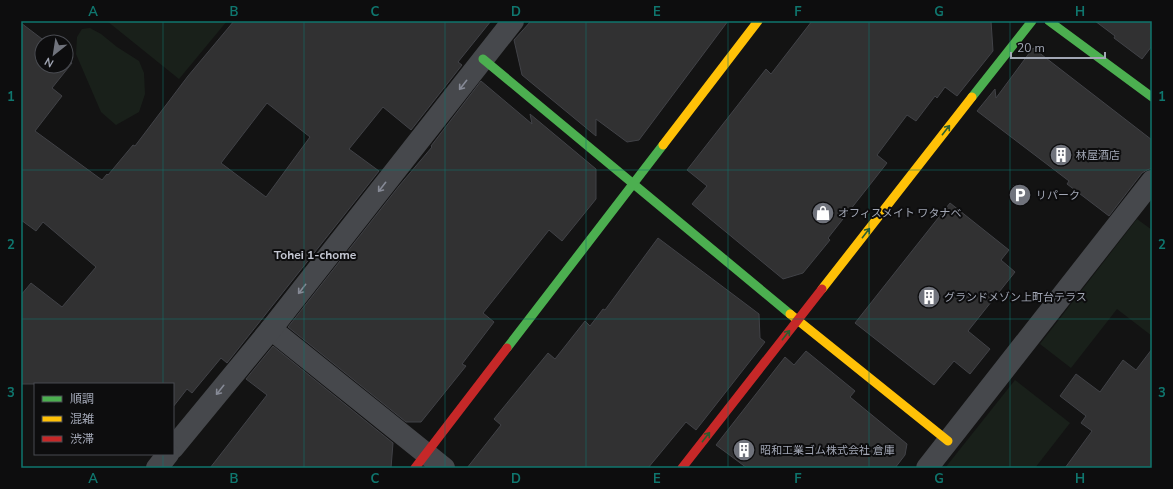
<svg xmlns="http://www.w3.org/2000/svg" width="1173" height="489" font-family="'Nunito Sans','Noto Sans JP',sans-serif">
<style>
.green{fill:#19201a}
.building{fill:#313132;stroke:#414247;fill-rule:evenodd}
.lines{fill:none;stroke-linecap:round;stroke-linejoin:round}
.street{stroke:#46484c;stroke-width:22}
.fast{stroke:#4caf50;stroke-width:9}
.slow{stroke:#ffc107;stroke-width:9}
.jam{stroke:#c62828;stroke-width:9}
.oneway{stroke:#868a96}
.oneway2{stroke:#2c5e2f}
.grid{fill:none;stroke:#0f766e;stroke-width:1;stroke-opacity:0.55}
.labels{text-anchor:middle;stroke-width:4;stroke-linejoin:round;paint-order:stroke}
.poi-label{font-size:11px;fill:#a2a7b5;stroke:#0d0d0e;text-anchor:start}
.neighbourhood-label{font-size:12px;font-weight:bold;fill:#c3c6d1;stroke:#0d0d0e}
.neatline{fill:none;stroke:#0f766e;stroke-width:1.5}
.grid-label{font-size:13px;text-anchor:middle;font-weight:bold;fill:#0f766e}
</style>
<rect width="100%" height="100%" fill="#131313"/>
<g class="green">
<path d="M107,21h120l-48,58z"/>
<path d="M90,28l11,6 16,13 22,14 5,12 1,21 -6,18 -23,13 -15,-13 -25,-58 1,-17 5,-8z"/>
<path d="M1137,219l15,11v106l-35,-27 -46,59 -31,-24z"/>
<path d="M1015,380l55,43 -35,45h-90z"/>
</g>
<g class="building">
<path d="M234,21h257l-33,41 4,3 -51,65 -28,-23 -34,42 30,22 -152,192 -6,-5 -29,35 -5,-4 -14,18v-23h-152v-89l10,-12 31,24 34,-40 -53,-45 -7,9 -15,-11v-197l25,19h-4v24h24v-8l6,5 -20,25 10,8 -27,35 67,49 5,-6 1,1 25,-30 2,1 53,-70zM267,103l43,34 -44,60 -45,-34z"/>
<path d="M531,21h197l-89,119 -12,2 -31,-23v17l-74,-61 -8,-35z"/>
<path d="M812,21h179l2,30 -36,45 -12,-9 -8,11 -2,-2 -19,25 -9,-6 -30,40 10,8 -59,75 2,2 -27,33 -20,6 -91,-75 15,-18 -20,-16 79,-101 5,5z"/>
<path d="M1095,21h57v25l-10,13 -28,-21 1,-2z"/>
<path d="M1033,48l119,92v28l-5,2 -5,3 -33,43 -42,-32 2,-3 -92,-70 18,-22 1,9z"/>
<path d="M481,81l51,43 -2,-10 66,55v30l-34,42 -13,-11 -66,83 11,9 -32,42 4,2 -45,56h-15l-118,-95 111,-141 33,-39 -1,-1z"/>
<path d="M950,203l59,47 -8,10 14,12 -47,59 22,18 -20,25 -16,-13 -20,24 -79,-62z"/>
<path d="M658,238l101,76 1,24 5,4 -69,88 -10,-8 -38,46h-181l34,-43 -7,-6 54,-66 7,6 30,-38 5,5 13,-17 2,1z"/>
<path d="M273,346l120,97 -2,25h-181l57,-73 -21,-16z"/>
<path d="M1152,349v119h-87l27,-37 -11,-8 5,-7 -26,-20 16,-22 24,18 23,-32 13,10z"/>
<path d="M806,351l49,40 -5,6 57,47 -2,11 -10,13h-148l-31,-23 69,-88 9,8z"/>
</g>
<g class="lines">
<g class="street">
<path d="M271,329l173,139"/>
<path d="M173,448l98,-119 242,-308"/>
<path d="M157,468l11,-14"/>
<path d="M927,468l225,-287"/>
</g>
<g class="fast">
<path d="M1049,21l103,76"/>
<path d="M483,59l307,255"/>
<path d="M972,97l60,-76"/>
<path d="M507,348l156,-203"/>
</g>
<g class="slow">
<path d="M663,145l95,-124"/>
<path d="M822,289l150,-192"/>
<path d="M790,314l158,127"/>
</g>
<g class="jam">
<path d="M415,468l92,-120"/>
<path d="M682,468l140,-179"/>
</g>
</g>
<defs><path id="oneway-shaft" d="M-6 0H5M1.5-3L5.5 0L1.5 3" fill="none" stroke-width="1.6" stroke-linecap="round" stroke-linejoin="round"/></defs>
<g class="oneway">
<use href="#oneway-shaft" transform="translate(463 85) rotate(128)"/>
<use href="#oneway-shaft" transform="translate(382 187) rotate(128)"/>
<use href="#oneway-shaft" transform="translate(302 289) rotate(128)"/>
<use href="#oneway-shaft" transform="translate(220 390) rotate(129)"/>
</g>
<g class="oneway2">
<use href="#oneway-shaft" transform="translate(946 130) rotate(-52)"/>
<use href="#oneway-shaft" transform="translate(866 233) rotate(-52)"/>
<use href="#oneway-shaft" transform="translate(786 335) rotate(-52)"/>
<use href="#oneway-shaft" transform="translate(706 437) rotate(-52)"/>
</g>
<path class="grid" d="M163,21v363M304,21v447M445,21v447M586,21v447M728,21v447M869,21v447M1010,21v447M21,170h1131M21,319h1131M163,454v14"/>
<defs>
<g id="building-disc" transform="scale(1.15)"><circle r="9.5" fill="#70737c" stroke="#0d0d0e"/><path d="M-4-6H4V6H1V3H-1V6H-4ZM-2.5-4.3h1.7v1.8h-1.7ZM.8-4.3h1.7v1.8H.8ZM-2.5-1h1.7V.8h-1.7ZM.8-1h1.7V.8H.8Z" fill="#fff"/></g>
<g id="parking-disc" transform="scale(1.15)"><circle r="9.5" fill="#70737c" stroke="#0d0d0e"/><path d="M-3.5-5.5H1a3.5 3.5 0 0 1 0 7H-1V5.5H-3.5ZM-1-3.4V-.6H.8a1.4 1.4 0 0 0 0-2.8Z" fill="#fff"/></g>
<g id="shop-disc" transform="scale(1.15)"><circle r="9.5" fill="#70737c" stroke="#0d0d0e"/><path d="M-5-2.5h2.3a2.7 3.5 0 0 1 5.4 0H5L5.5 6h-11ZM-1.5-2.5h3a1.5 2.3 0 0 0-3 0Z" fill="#fff"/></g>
</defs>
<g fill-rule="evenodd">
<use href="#building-disc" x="1061" y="155"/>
<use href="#parking-disc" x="1020" y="195"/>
<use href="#shop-disc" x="823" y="213"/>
<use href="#building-disc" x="929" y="297"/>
<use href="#building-disc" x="744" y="450"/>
</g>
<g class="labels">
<g class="poi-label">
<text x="1076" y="159">林屋酒店</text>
<text x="1036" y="199">リパーク</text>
<text x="838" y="217">オフィスメイト ワタナベ</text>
<text x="944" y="301">グランドメゾン上町台テラス</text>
<text x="760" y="454">昭和工業ゴム株式会社 倉庫</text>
</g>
<g class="neighbourhood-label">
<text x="315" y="259">Tohei 1-chome</text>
</g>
</g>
<rect width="1173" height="489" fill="none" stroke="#0d0d0e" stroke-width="44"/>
<rect x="34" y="383" width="140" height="72" fill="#0d0d0e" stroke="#494b51"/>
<rect x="42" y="396" width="20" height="6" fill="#4caf50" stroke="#494b51"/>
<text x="70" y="403" font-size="12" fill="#a2a7b5">順調</text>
<rect x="42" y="416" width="20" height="6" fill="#ffc107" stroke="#494b51"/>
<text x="70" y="423" font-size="12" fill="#a2a7b5">混雑</text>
<rect x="42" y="436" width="20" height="6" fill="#c62828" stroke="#494b51"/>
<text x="70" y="443" font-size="12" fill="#a2a7b5">渋滞</text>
<g transform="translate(54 54) rotate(210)"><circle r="19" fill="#0d0d0e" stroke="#494b51"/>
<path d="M0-3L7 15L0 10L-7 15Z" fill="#70737c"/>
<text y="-6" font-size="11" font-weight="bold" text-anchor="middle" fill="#a2a7b5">N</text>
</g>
<path d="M1011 52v6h94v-6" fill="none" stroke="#a2a7b5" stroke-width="2"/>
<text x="1017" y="52" font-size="12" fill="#a2a7b5" stroke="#0d0d0e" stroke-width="3" paint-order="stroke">20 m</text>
<rect x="22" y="22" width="1129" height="445" class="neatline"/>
<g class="grid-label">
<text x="93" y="16">A</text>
<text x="234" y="16">B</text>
<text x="375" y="16">C</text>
<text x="516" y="16">D</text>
<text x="657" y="16">E</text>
<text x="798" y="16">F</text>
<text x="939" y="16">G</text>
<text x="1080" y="16">H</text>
<text x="11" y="101">1</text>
<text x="1162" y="101">1</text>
<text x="11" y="249">2</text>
<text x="1162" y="249">2</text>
<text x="11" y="397">3</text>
<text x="1162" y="397">3</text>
<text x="93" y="483">A</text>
<text x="234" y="483">B</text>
<text x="375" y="483">C</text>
<text x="516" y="483">D</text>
<text x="657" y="483">E</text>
<text x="798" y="483">F</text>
<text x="939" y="483">G</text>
<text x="1080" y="483">H</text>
</g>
</svg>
